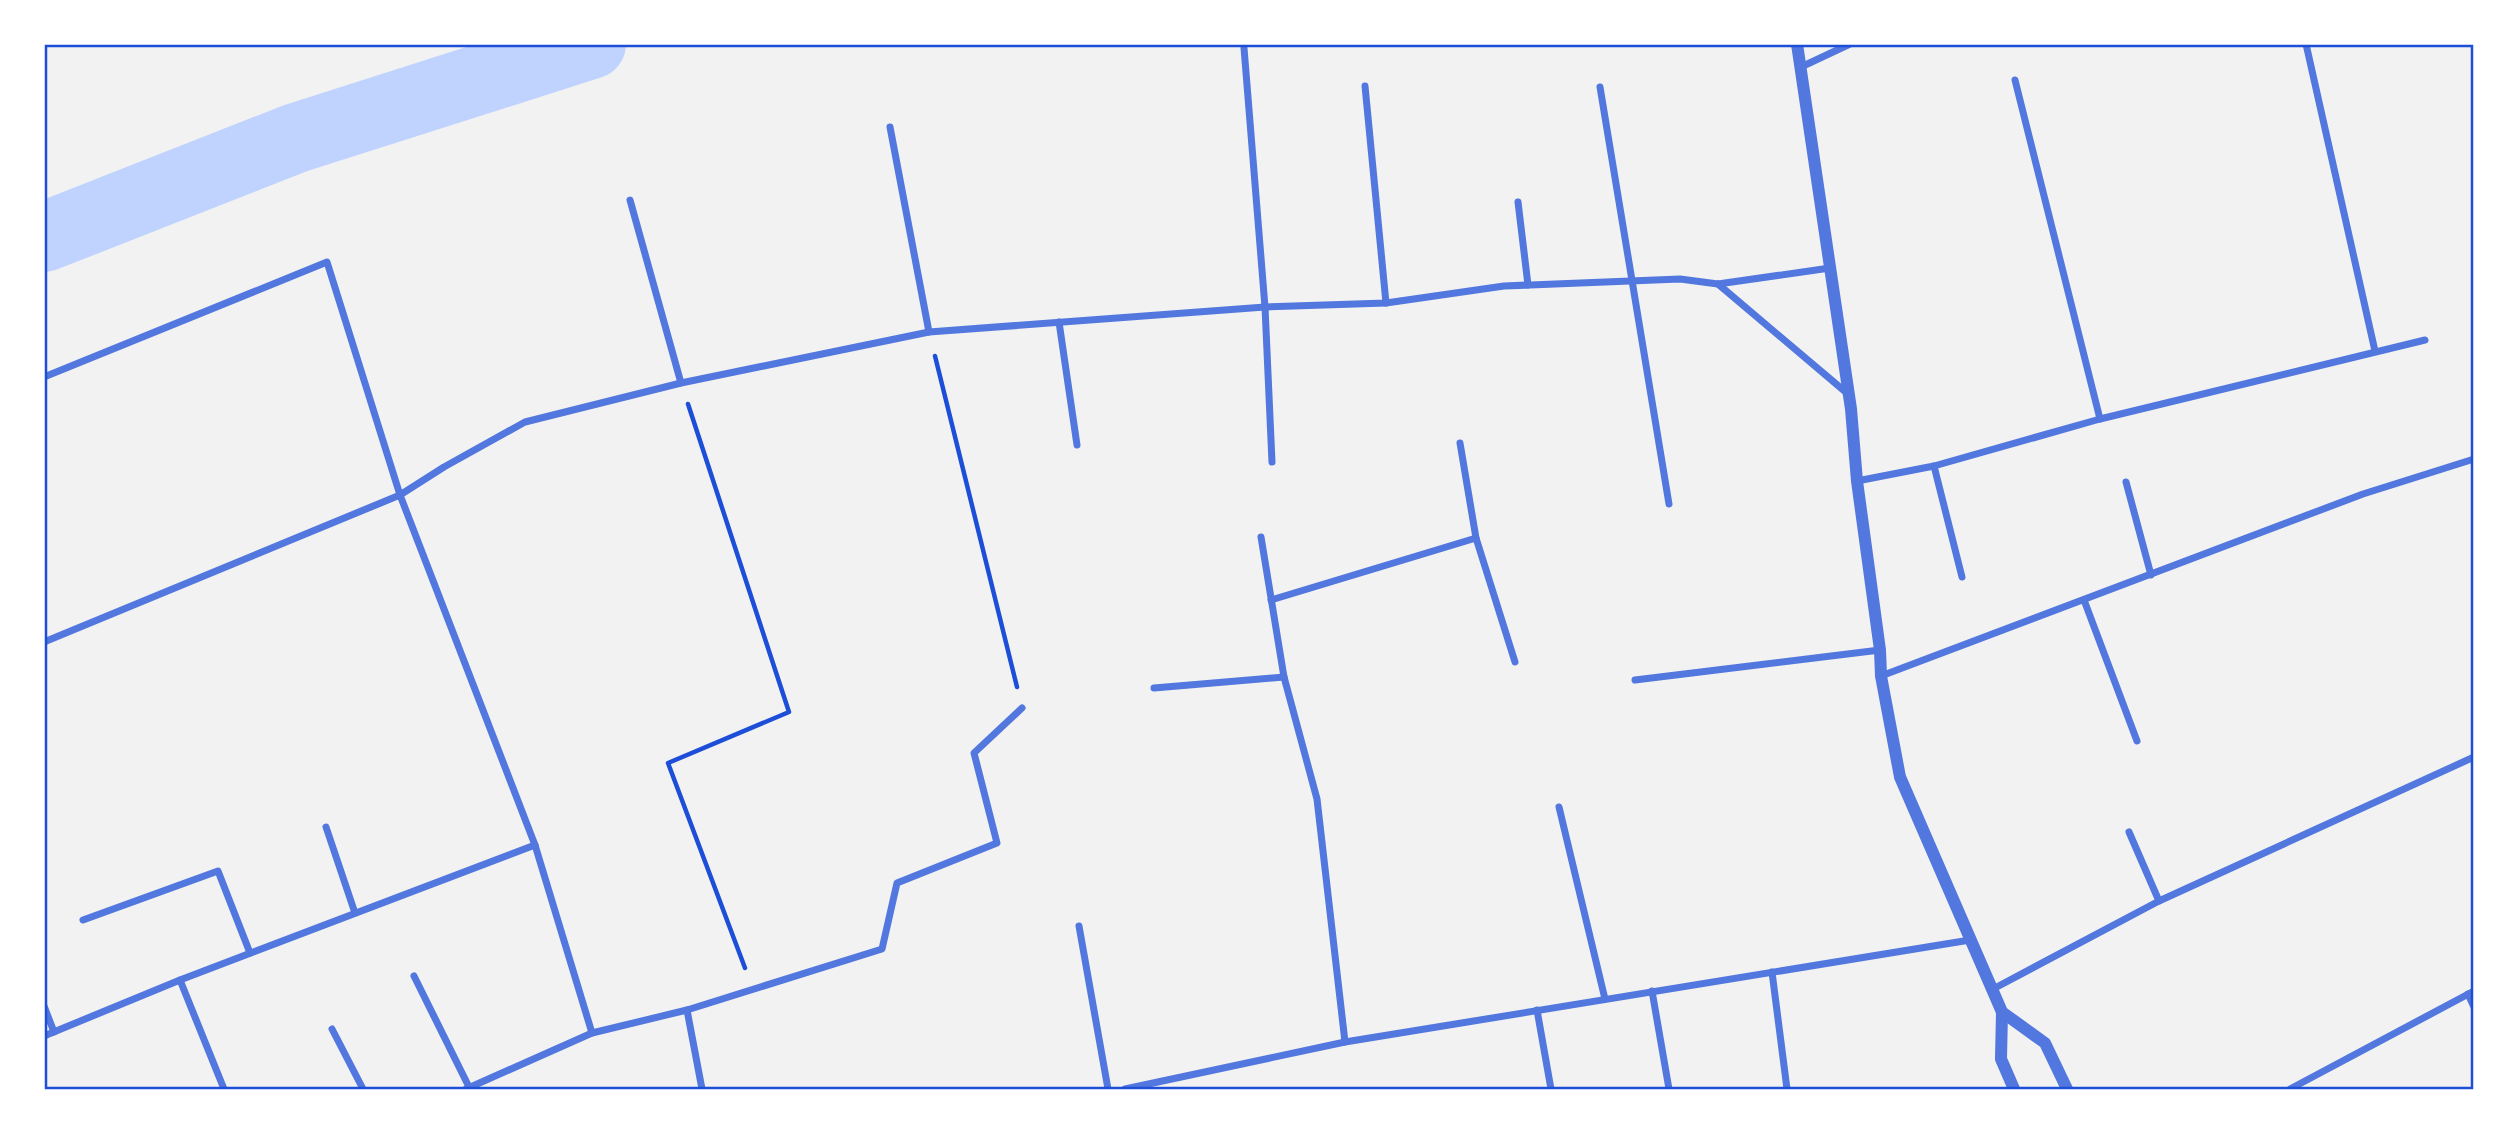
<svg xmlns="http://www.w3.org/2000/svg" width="2518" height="1133" font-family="'Titillium Web',sans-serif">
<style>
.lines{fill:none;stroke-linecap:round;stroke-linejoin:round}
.river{stroke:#bfd3fe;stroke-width:70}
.path{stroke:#1d4ed8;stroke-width:4.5}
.minor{stroke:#5277de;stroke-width:7}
.tertiary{stroke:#5277de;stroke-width:12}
.neatline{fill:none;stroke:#1d4ed8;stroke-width:2.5}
</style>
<rect width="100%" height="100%" fill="#f2f2f2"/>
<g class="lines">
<path class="river" d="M44,237l252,-99 295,-94"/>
<g class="path">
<path d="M935,356l82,331"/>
<path d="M688,404l101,308 -121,51 77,205"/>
</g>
<g class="minor">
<path d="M2306,44l69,307"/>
<path d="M1244,48l21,259 7,155"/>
<path d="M1801,67l49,-23"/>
<path d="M2015,80l85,339"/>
<path d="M1365,86l21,217"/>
<path d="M1600,87l69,417"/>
<path d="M890,127l39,205"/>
<path d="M630,200l51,183"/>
<path d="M1518,202l10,83"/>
<path d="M1718,284l130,110"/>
<path d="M1059,322l18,123"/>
<path d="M44,377l283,-115 73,233 -356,147"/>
<path d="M1460,443l16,95 39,124"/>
<path d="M1934,466l28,111"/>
<path d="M1857,481l77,-15 166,-47 325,-79"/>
<path d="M2126,482l25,93"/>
<path d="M1261,537l23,140 33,122 28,243"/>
<path d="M1271,600l205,-62"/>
<path d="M2084,600l53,141"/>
<path d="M1881,676l482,-182 111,-35"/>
<path d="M1635,680l245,-30"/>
<path d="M1154,688l130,-11"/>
<path d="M1022,708l-48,45 23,90 -100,40 -15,66 -195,61 -95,23 -57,-188 -135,-350 44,-28 81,-45 156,-39 248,-51 336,-25 121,-4 118,-17 176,-7 38,5 112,-16"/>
<path d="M1559,807l46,192"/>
<path d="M326,827l29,86"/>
<path d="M2129,832l30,69"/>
<path d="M83,920l135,-49 32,82"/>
<path d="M1079,926l29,163"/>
<path d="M1772,972l15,117"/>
<path d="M414,976l55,111"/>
<path d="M180,980l44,109"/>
<path d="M1993,989l166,-88 315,-144"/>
<path d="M1652,991l17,98"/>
<path d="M2468,994l6,13"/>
<path d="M44,1006l10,26"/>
<path d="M687,1010l15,79"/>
<path d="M1537,1010l14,79"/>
<path d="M332,1029l31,60"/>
<path d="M44,1036l136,-56 355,-135"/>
<path d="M466,1089l126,-56"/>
<path d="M1125,1089l220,-47 625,-102"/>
<path d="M2290,1089l184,-98"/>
</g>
<g class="tertiary">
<path d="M1797,44l54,365 6,72 23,169 1,26 19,101 102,235 -1,47 13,30"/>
<path d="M2002,1012l43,31 22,46"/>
</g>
</g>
<rect width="2518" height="1133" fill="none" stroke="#ffffff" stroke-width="91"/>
<rect x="46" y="46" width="2426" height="1042" class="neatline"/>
</svg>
